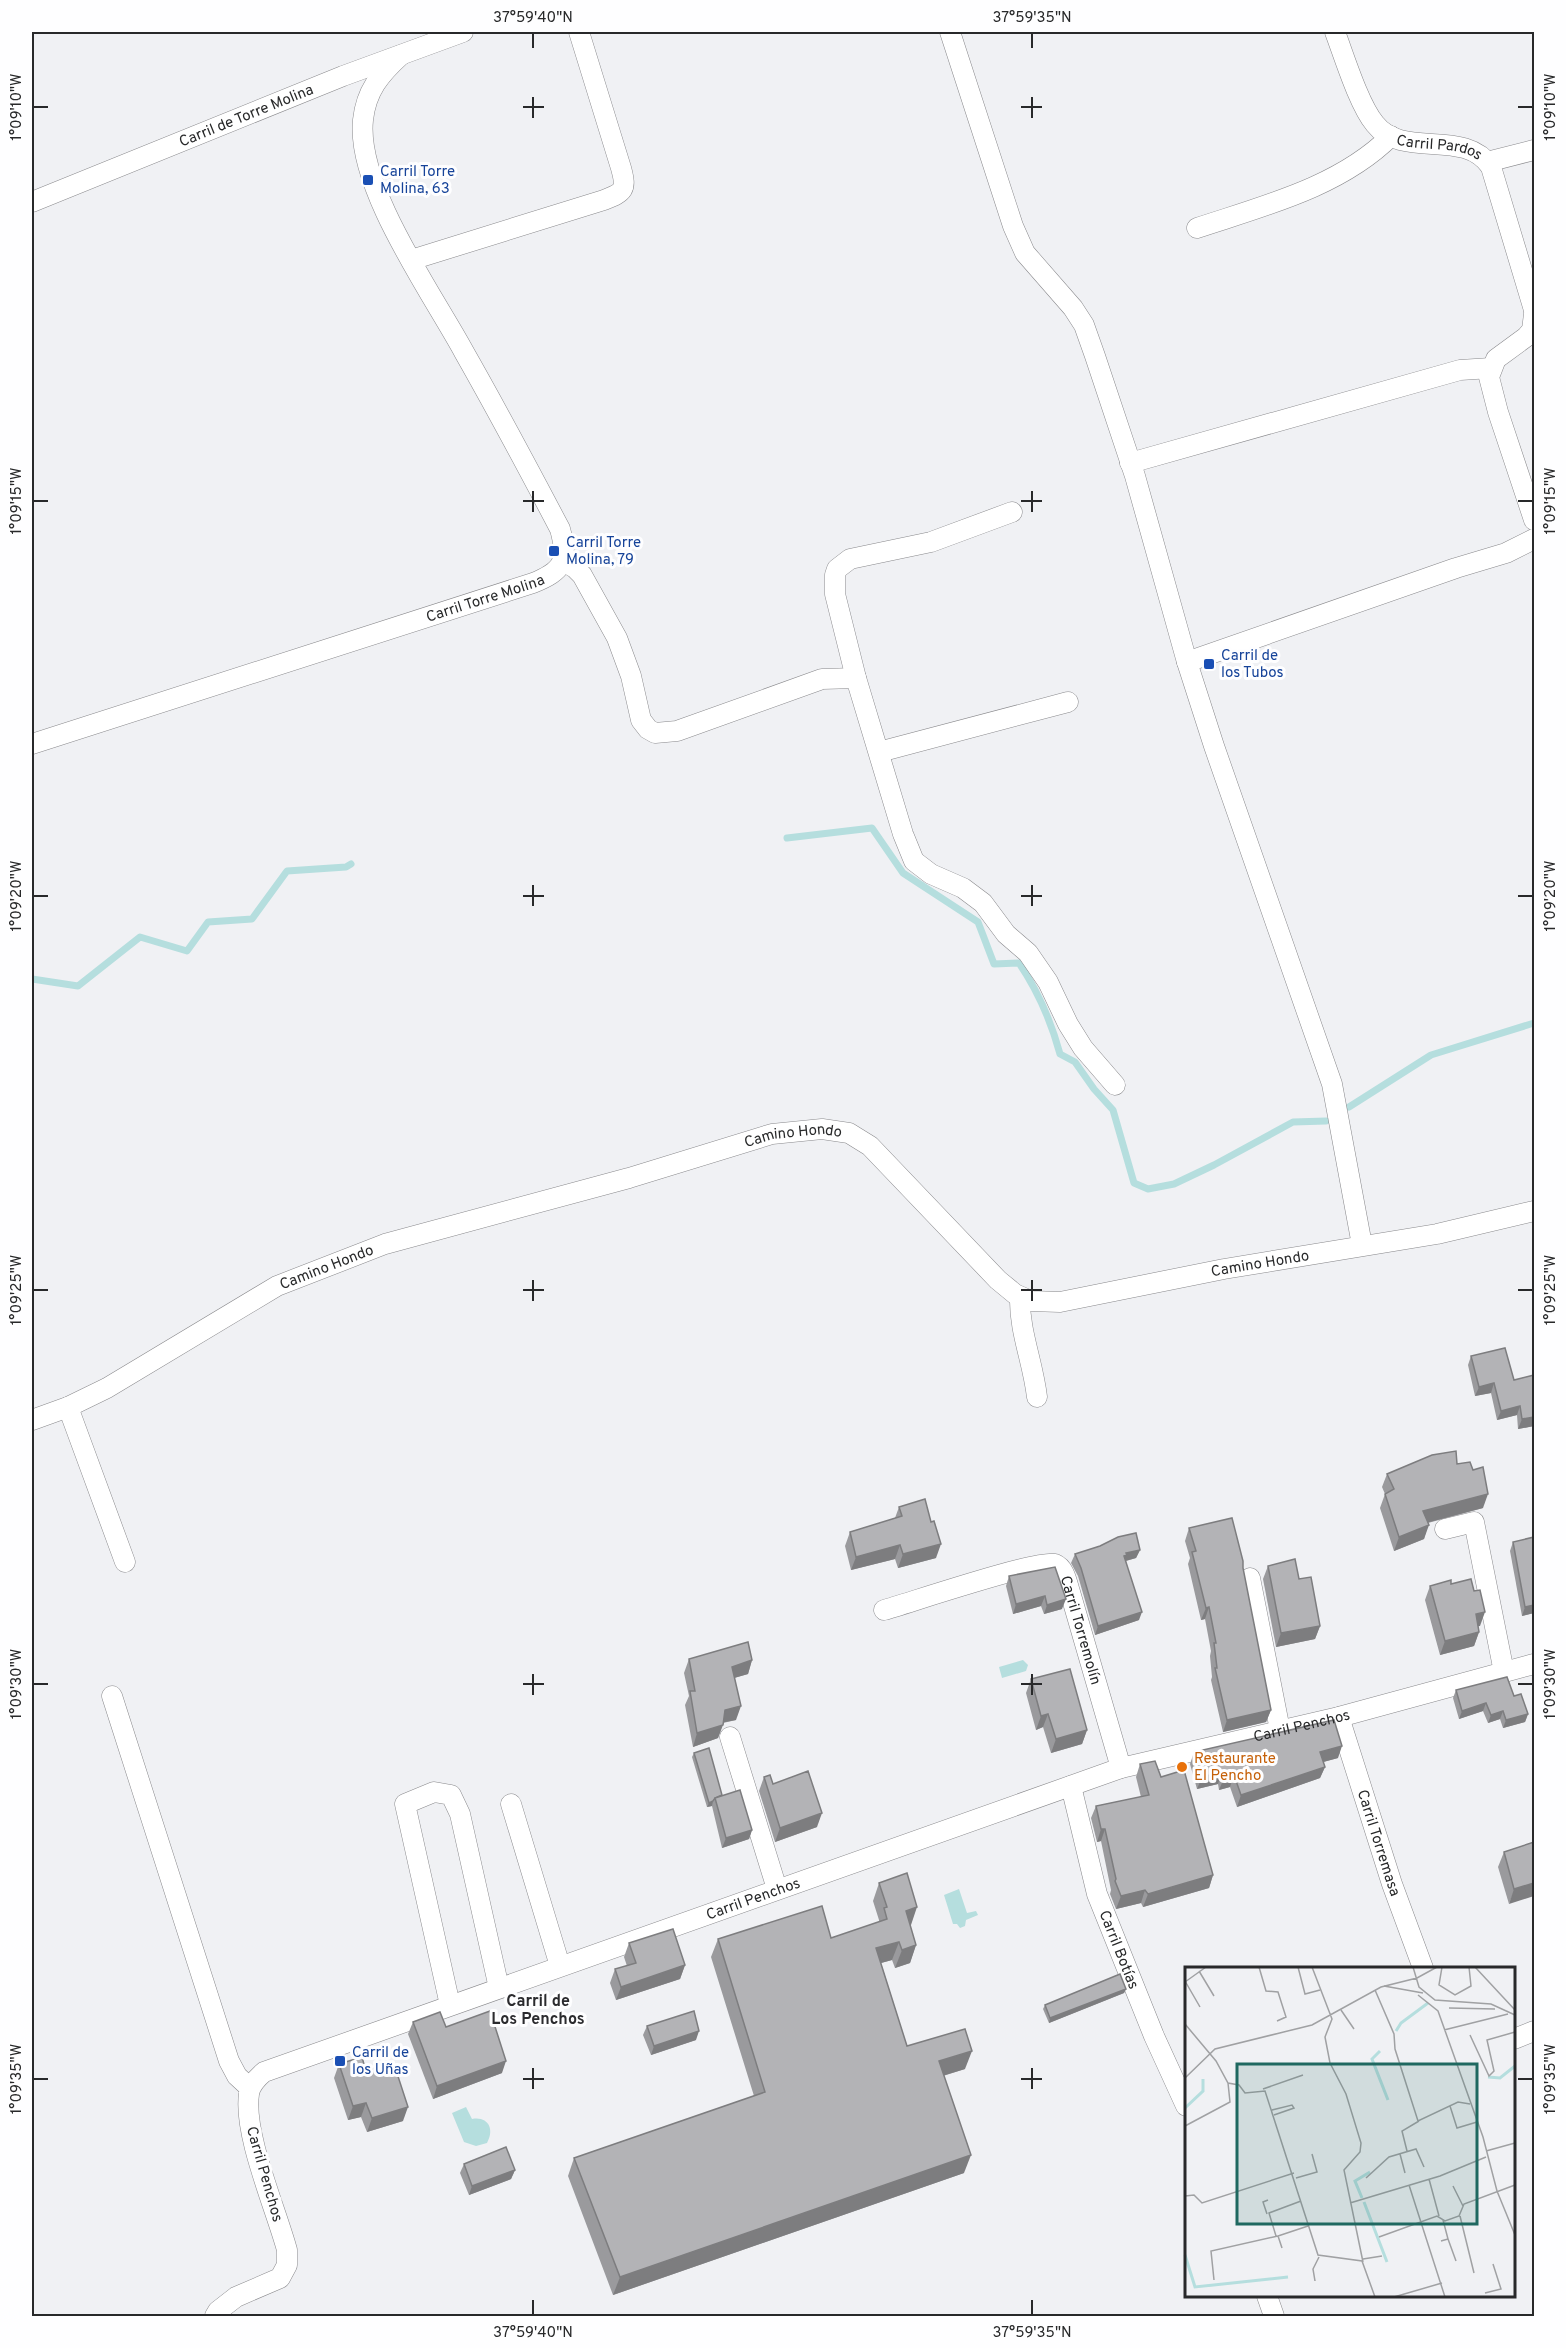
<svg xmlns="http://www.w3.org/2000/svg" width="1566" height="2348" font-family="Overpass,sans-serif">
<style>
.water{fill:#b5dede}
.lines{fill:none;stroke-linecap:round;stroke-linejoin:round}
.stream{stroke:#b5dede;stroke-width:7}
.street-casing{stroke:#89898c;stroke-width:21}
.street{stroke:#fff;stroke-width:20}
.wall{fill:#9a9a9d}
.shaded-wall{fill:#7d7d7f}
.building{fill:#b3b3b6;stroke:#7d7d7f;stroke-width:1.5}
.ticks{fill:none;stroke:#28292a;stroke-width:2}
.transit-dot{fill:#1a4fb4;stroke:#fefeff;stroke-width:2}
.food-dot{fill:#e8710a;stroke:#fefeff;stroke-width:2}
.labels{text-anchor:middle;stroke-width:6;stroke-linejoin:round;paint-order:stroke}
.street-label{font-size:15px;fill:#28292a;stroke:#fefeff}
.transit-label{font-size:15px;fill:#164399;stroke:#fefeff;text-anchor:start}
.food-label{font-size:15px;fill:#c56008;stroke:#fefeff;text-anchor:start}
.neighbourhood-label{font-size:16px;font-weight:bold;fill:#2b2b2e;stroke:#fefeff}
.inset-river{fill:none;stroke:#b5dede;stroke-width:3}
.inset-road{fill:none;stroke:#a0a1a3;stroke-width:1.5}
.view{fill:#1f6860;fill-opacity:0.15;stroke:#1f6860;stroke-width:3}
.inset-edge{fill:none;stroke:#28292a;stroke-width:3}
.neatline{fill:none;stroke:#28292a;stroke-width:2}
.ticks-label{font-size:15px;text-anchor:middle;fill:#28292a}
</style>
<rect width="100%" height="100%" fill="#f0f1f4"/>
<g class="water">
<path d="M1023,1660l5,5 -2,6 -24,7 -3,-11z"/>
<path d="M959,1889l8,24 9,-2 2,4 -12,5 -1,6 -5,2 -3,-4h-4l-9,-29z"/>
<path d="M466,2107l6,12c16,-3 23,10 15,24l-11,3 -12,-4 -12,-29z"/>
</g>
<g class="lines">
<g class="stream">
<path d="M787,838l85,-10 31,45 75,49 16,42 25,-1c19,28 32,58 41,91l15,8 19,27 19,21 21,73 14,6 26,-5 40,-19 79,-43 33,-1"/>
<path d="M32,979l46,7 62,-49 47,14 21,-29 44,-3 35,-48 59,-4 5,-3"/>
<path d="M1349,1107l82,-52 103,-32"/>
</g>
<g class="street-casing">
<g id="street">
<path d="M950,32l63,194 12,27 48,55 11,17 11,31 40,120 52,186 27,84 118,338 30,161"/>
<path id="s1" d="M1335,32c9,24 24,73 40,92 28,36 90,3 116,43l43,143"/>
<path d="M1487,162l47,-12"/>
<path id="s2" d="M32,202l311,-126 120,-44"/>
<path d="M1197,228c66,-22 143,-41 194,-92"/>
<path d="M411,260l193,-60c20,-8 23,-10 17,-32l-42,-136"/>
<path d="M1534,314l-2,16 -6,7 -30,22 -7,18 9,35 36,108"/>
<path d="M1130,463l330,-93 31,-2"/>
<path d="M1012,512l-81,30 -81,17 -13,10 -2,6v19l21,84 47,156 11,27 17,13 32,14 20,15 23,31 22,19 20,29 20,42 15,24 32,37"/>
<path d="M563,561l12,7 7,7 35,63 14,38 10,44 7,9 7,4 22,-2 145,-52 34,-1"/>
<path d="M1187,662l269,-94 50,-15 28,-14"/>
<path id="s3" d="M32,744l501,-161c30,-12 36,-22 27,-54 -31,-59 -63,-119 -96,-177 -32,-59 -108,-165 -101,-232 3,-29 17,-46 38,-65"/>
<path d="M879,752l189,-50"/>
<path d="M1020,1297c-1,34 13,65 17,100"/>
<path d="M68,1407l57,155"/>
<path id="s4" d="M32,1420l36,-13 39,-19 170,-102 108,-42 244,-66 143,-44 50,-5 27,4 21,13 128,134 17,14 16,7 29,1 164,-33 213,-35 97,-23"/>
<path d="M1445,1529l29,-7 30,150"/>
<path d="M1250,1578l30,152"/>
<path id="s5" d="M884,1610c25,-7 155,-51 171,-46 10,4 12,19 15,28l51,176"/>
<path d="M112,1696l117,365 8,15 13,12"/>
<path id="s6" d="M1339,1717l53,167 31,84"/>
<path d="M730,1737l47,152"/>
<path id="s7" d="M1071,1786l26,108 57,142 32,70"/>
<path d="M511,1804l49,162"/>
<path d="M450,2005l-45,-201 29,-12 17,3 9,19 39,174"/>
<path d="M1514,2039l20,-8"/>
<path d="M1267,2296l7,20"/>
<path id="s8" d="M215,2316l3,-5 18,-14 44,-19 7,-13v-15c-11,-41 -44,-116 -38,-156 1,-9 8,-16 15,-22l857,-304 218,-51 195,-53"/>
</g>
</g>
<use href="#street" class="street"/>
</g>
<g class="wall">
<path d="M1471,1356l43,24 20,46 -16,3 -1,-14 -20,5 -6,-27 -16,3 -7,-31z"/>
<path d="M1457,1464l26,44 -55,15 -4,16 -30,12 -14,-43 5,-14 -3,-7 5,-13z"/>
<path d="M899,1507l37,51 -38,10 -3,-9 -44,11 -6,-24 5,-14 45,-14z"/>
<path d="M1189,1528l54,40 28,142 -5,12 -43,10 -12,-52 1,-3 -2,-21 1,-5 -6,-32 -4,1 -13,-56 2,-6 -5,-17z"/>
<path d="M1513,1542l21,71 -12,3 -12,-65z"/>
<path d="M1140,1550l-4,8 -10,3 13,59 -44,15 -17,-59 -7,-13 4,-9z"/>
<path d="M1268,1566l31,13 21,47 -5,13 -39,8 -13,-68z"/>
<path d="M1055,1567l7,42 -18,5 -3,-8 -28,8 -7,-28 3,-10z"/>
<path d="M1451,1584l29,42h-2l1,6 -5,14 -34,9 -15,-55 5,-14z"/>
<path d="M689,1659l63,1 -4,14 -14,4 2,42 -13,3 -5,15 -25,9 -8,-42 4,-9 -5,-23z"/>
<path d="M1031,1679l56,51 -5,14 -31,9 -8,-26 -7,3 -10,-37z"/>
<path d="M1456,1690l58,6 14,18 -3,8 -22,6 -3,-9 -12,4 -5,-12 -24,8 -6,-21z"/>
<path d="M1194,1752l144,6 -15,4 2,5 -5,11 -83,29 -7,-20 -11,3 -1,-6 -21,5 -7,-25z"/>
<path d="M694,1753l28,42 30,35 -3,9 -27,9 -10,-42 -5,1 -15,-50z"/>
<path d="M1140,1764l21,13 52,98 -4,13 -66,19 -2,-4 -25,6 -6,-15 1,-4 -10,-49 -4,1 -6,-24 5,-12 45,-9 -5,-20z"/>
<path d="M764,1777l9,7 44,43 -42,15 -16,-51z"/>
<path d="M1534,1842l-25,62 -11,-37 6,-15z"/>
<path d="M879,1883l32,42h-1l6,20 -6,18 -15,5 -3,-8 -11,3 26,83 58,23 -22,7 21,97 -351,122 -45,-119 6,-18 180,-62 -43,-139 7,-18 113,-1 48,-16v-2l-6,-19z"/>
<path d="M629,1943l56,22 -5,14 -64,21 -6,-17 5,-14 12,-3 -3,-9z"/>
<path d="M1126,1989l-2,4 -75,30 -6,-14 2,-4z"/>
<path d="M413,2022l33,5 56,46 -69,26 -25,-65z"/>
<path d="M647,2026l49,14 -45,15 -8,-20z"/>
<path d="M339,2064l27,8 37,49 -36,11 -6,-15 -13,3 -14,-42z"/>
<path d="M464,2164l51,6 -4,9 -42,16 -9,-22z"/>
</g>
<g class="shaded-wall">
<path d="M1494,1383l-3,10 -16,3 4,-9z"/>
<path d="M1520,1406l-3,9 -20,5 4,-9z"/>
<path d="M1534,1417v9l-16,3 4,-10z"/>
<path d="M1488,1494l-5,14 -65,17 5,-14z"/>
<path d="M1429,1525l-5,14 -30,12 5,-14z"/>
<path d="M941,1544l-5,14 -38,10 5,-14z"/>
<path d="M900,1545l-5,14 -44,11 5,-13z"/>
<path d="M1140,1550l-4,8 -11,3 -1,-5 2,-3z"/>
<path d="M1045,1596l-4,10 -28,8 3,-10z"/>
<path d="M1066,1599l-4,10 -18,5 3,-9z"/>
<path d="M1534,1605v8l-12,3 3,-9z"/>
<path d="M1209,1607l-4,12 -4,1 5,-12z"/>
<path d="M1142,1612l-3,8 -44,15 3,-9z"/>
<path d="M1485,1612l-5,14 -9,1 5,-13z"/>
<path d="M1320,1626l-5,13 -39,8 5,-14z"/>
<path d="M1479,1632l-5,14 -34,9 5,-14z"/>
<path d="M752,1660l-4,14 -21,6 5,-13z"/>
<path d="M1486,1703l-3,8 -24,8 3,-8z"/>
<path d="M741,1706l-5,14 -16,3 5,-13z"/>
<path d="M1271,1710l-5,12 -43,10 4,-12z"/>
<path d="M1503,1711l-3,8 -12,4 3,-8z"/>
<path d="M1048,1714l-5,13 -7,3 5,-14z"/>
<path d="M1528,1714l-3,8 -22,6 3,-8z"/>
<path d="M723,1725l-5,13 -25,9 4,-14z"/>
<path d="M1087,1730l-5,14 -31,9 5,-14z"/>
<path d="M1342,1746l-4,12 -22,6 4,-12z"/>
<path d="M1325,1767l-5,11 -83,29 4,-12z"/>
<path d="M1222,1772l-4,12 -21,5 5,-12z"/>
<path d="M1234,1775l-4,12 -11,3 5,-12z"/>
<path d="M713,1801l-1,5 -5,1 2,-4z"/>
<path d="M822,1813l-5,14 -42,15 5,-14z"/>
<path d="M1101,1829h4l-4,12 -4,1z"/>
<path d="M752,1830l-3,9 -27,9 4,-10z"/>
<path d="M1213,1875l-4,13 -66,19 5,-13z"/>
<path d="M1534,1883v13l-25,8 5,-15z"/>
<path d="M1145,1890l-4,13 -25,6 5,-13z"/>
<path d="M917,1907l-6,18 -12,4 7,-18z"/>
<path d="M899,1942l-7,18 -22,6 6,-18z"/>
<path d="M916,1945l-6,18 -15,5 7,-18z"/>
<path d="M685,1965l-5,14 -64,21 5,-13z"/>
<path d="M1126,1989l-2,4 -75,30 1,-5z"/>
<path d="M699,2031l-3,9 -45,15 3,-9z"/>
<path d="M972,2051l-7,18 -33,10 7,-18z"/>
<path d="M506,2061l-4,12 -69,26 4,-13z"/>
<path d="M366,2103l-5,14 -13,3 5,-14z"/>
<path d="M408,2107l-5,14 -36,11 5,-14z"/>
<path d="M971,2155l-7,18 -351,122 7,-18z"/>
<path d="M515,2170l-4,9 -42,16 3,-9z"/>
</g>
<g class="building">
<path d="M1505,1348l9,32 20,-5v42l-12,2 -2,-13 -19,5 -7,-28 -15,4 -8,-31z"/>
<path d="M1456,1451l1,13 13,-2 3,8 10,-3 5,27 -65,17 6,14 -30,12 -14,-43 9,-5 -7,-15 45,-19z"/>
<path d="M925,1499l6,23 3,-1 7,23 -38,10 -3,-9 -44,12 -6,-25 52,-16 -3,-9z"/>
<path d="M1232,1518l11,43v7l28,142 -44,10 -12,-52h2l-3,-25h2l-7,-36 -3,1 -14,-56 4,-1 -7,-23z"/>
<path d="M1136,1533l4,17 -14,3 1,2 -3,1 18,56 -44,14 -17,-58 -6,-14 25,-8 18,-9z"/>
<path d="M1534,1537v68l-9,2 -12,-65z"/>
<path d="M1295,1559l4,20 12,-2 9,49 -39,7 -13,-67z"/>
<path d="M1055,1567l11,32 -19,6 -2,-9 -29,8 -7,-28z"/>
<path d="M1471,1579l3,12 6,-1 5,22 -9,2 3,18 -34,9 -15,-55 21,-6v4z"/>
<path d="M748,1642l4,18 -20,7 9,39 -16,4 -2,15 -26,8 -7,-42h5l-6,-32z"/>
<path d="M1070,1669l17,61 -31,9 -8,-25 -7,2 -10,-37z"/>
<path d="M1507,1677l7,19 7,-2 7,20 -22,6 -3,-9 -12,4 -5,-12 -24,8 -6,-21z"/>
<path d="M1334,1720l8,26 -22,6 5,15 -84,28 -7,-20 -10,3 -2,-6 -20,5 -8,-25z"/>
<path d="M709,1748l13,47 -7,3 -2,3 -4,2 -15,-50z"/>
<path d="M1155,1761l6,16 23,-7 29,105 -65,19 -3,-4 -24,6 -6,-15 1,-2 -11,-50h-4l-5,-23 53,-11 -9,-31z"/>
<path d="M808,1771l14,42 -42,15 -16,-51 6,-2 3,9z"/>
<path d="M740,1790l12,40 -26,8 -11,-40z"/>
<path d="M1534,1842v41l-20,6 -10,-37z"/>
<path d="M907,1873l10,34 -11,4 10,34 -14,5 -3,-8 -23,6 31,98 58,-17 7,22 -33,10 32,94 -351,122 -46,-119 191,-66 -47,-153 104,-33 9,32 56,-19 -3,-11 3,-1 -8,-24z"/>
<path d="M673,1929l12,36 -64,22 -6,-18 21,-6 -7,-20z"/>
<path d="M1120,1974l6,15 -76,29 -5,-13z"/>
<path d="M490,2011l16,50 -69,25 -24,-64 27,-10 6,15z"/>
<path d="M694,2011l5,20 -45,15 -7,-20z"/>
<path d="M362,2057l4,15 10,-5 18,-3 14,43 -36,11 -6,-15 -13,3 -14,-42z"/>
<path d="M506,2147l9,23 -43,16 -8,-22z"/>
</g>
<path class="ticks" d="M533,33v15M1032,33v15M533,97v21M1032,97v21M33,107h15M523,107h21M1021,107h21M1518,107h15M533,491v21M1032,491v21M33,501h15M523,501h21M1021,501h21M1518,501h15M533,885v21M1032,885v21M33,896h15M523,896h21M1021,896h21M1518,896h15M533,1280v21M1032,1280v21M33,1290h15M523,1290h21M1021,1290h21M1518,1290h15M533,1674v21M1032,1674v21M33,1684h15M523,1684h21M1021,1684h21M1518,1684h15M533,2068v21M1032,2068v21M33,2079h15M523,2079h21M1021,2079h21M1518,2079h15M533,2300v15M1032,2300v15"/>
<g class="transit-dot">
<rect x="362" y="174" width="12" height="12" rx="3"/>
<rect x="548" y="545" width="12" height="12" rx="3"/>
<rect x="1203" y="658" width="12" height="12" rx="3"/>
<rect x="334" y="2055" width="12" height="12" rx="3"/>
</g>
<circle class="food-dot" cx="1182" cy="1767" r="6"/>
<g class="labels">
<g class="street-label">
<text dy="5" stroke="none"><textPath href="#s2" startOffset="231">Carril de Torre Molina</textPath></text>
<text dy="5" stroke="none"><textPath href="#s1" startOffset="171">Carril Pardos</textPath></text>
<text dy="5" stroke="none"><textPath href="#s3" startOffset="476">Carril Torre Molina</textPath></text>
<text dy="5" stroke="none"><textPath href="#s4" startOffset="819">Camino Hondo</textPath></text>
<text dy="5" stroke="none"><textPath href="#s4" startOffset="1358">Camino Hondo</textPath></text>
<text dy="5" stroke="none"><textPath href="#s4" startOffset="333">Camino Hondo</textPath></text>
<text dy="5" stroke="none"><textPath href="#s5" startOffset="250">Carril Torremolín</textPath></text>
<text dy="5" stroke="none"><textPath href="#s8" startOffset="1390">Carril Penchos</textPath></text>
<text dy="5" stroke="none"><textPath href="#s6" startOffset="132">Carril Torremasa</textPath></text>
<text dy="5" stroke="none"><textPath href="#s8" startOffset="814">Carril Penchos</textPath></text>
<text dy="5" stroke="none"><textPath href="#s7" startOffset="171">Carril Botías</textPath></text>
<text transform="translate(265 2174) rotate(74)" y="5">Carril Penchos</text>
</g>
<g class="transit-label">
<text x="380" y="176">Carril Torre<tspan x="380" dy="17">Molina, 63</tspan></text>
<text x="566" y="547">Carril Torre<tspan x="566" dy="17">Molina, 79</tspan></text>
<text x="1221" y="660">Carril de<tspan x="1221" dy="17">los Tubos</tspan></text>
<text x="352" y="2057">Carril de<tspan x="352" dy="17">los Uñas</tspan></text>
</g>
<g class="food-label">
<text x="1194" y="1763">Restaurante<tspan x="1194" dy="17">El Pencho</tspan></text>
</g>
<g class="neighbourhood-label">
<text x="538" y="2006">Carril de<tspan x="538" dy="18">Los Penchos</tspan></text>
</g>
</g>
<g transform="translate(1185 1967)">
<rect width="330" height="330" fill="#f0f1f4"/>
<path class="inset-river" d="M211,64l5,-8 27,-20M195,84l-8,8 16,41M303,110l12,1 15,-12M0,141l18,-17v-12M177,231l-7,-17 15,-9M179,235l23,60M0,288l10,32 93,-10"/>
<path class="inset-road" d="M74,0l7,24 12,1 8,25 -9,4M113,0l7,27 15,-4M127,0l20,52 -7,18 5,26 16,31 15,49 -1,9 -16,18 19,92M228,0l6,20 16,13 56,4 24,11M257,0l-3,18 16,10 16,-9 -2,-19M290,0l40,43M14,4l15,25M0,14l15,26M0,15l21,-15M199,19l39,7M190,23l19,44 1,15 23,72 40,-19 12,2M233,28l20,16 45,126 14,54 18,44M264,41l46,1M156,43l13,19M0,57l31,37 12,22 11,2 6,8 20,-2 53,164 44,6 13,36M259,63l64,-16M285,68l19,41 5,-5 -7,-31 28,-8M0,111l30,-29 97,-24 69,-38 36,-9 20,-11M78,122l40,-14M265,139l7,22 20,-6M87,143l20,-5 2,3 -20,7M0,159l45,-24 -2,-19M222,184l-5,-20 17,-10M301,184l29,-8M215,187l5,19M111,211l21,-6 -5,-18M181,211l23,-21 27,-8 8,18M244,212l10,37M224,218l36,112M268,219l10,20M0,229l9,-1 8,8 92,-30M165,236l90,-27 46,-19M82,247l-4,-12 5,-2M275,249l14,57M91,269l-7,-23 32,-12M194,270l58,-21 8,5 14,-5 5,-12 51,-19M263,272l8,22M256,274l7,-2 -5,-19M97,281l-4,-12 30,-10M178,292l19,-3M29,313l-3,-29 67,-15M130,314l-2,-12 6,-12M300,326l16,-4 -8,-25M209,330l48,-14"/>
<path class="view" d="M52,97h240v160h-240z"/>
<rect width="330" height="330" class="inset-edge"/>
</g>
<rect width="1566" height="2348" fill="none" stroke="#fefeff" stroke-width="66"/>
<rect x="33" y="33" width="1500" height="2282" class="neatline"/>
<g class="ticks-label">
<text x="533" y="22">37°59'40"N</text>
<text x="1032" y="22">37°59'35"N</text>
<text transform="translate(1550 107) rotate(-90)" y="5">1°09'10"W</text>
<text transform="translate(16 107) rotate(-90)" y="5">1°09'10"W</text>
<text transform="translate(1550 501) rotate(-90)" y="5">1°09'15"W</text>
<text transform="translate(16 501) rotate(-90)" y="5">1°09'15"W</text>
<text transform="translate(1550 896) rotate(-90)" y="5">1°09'20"W</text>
<text transform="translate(16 896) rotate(-90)" y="5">1°09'20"W</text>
<text transform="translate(1550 1290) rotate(-90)" y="5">1°09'25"W</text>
<text transform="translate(16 1290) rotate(-90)" y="5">1°09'25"W</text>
<text transform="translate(1550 1684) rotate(-90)" y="5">1°09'30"W</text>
<text transform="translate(16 1684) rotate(-90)" y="5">1°09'30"W</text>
<text transform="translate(1550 2079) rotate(-90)" y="5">1°09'35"W</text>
<text transform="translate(16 2079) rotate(-90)" y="5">1°09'35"W</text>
<text x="533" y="2337">37°59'40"N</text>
<text x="1032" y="2337">37°59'35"N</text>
</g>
</svg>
